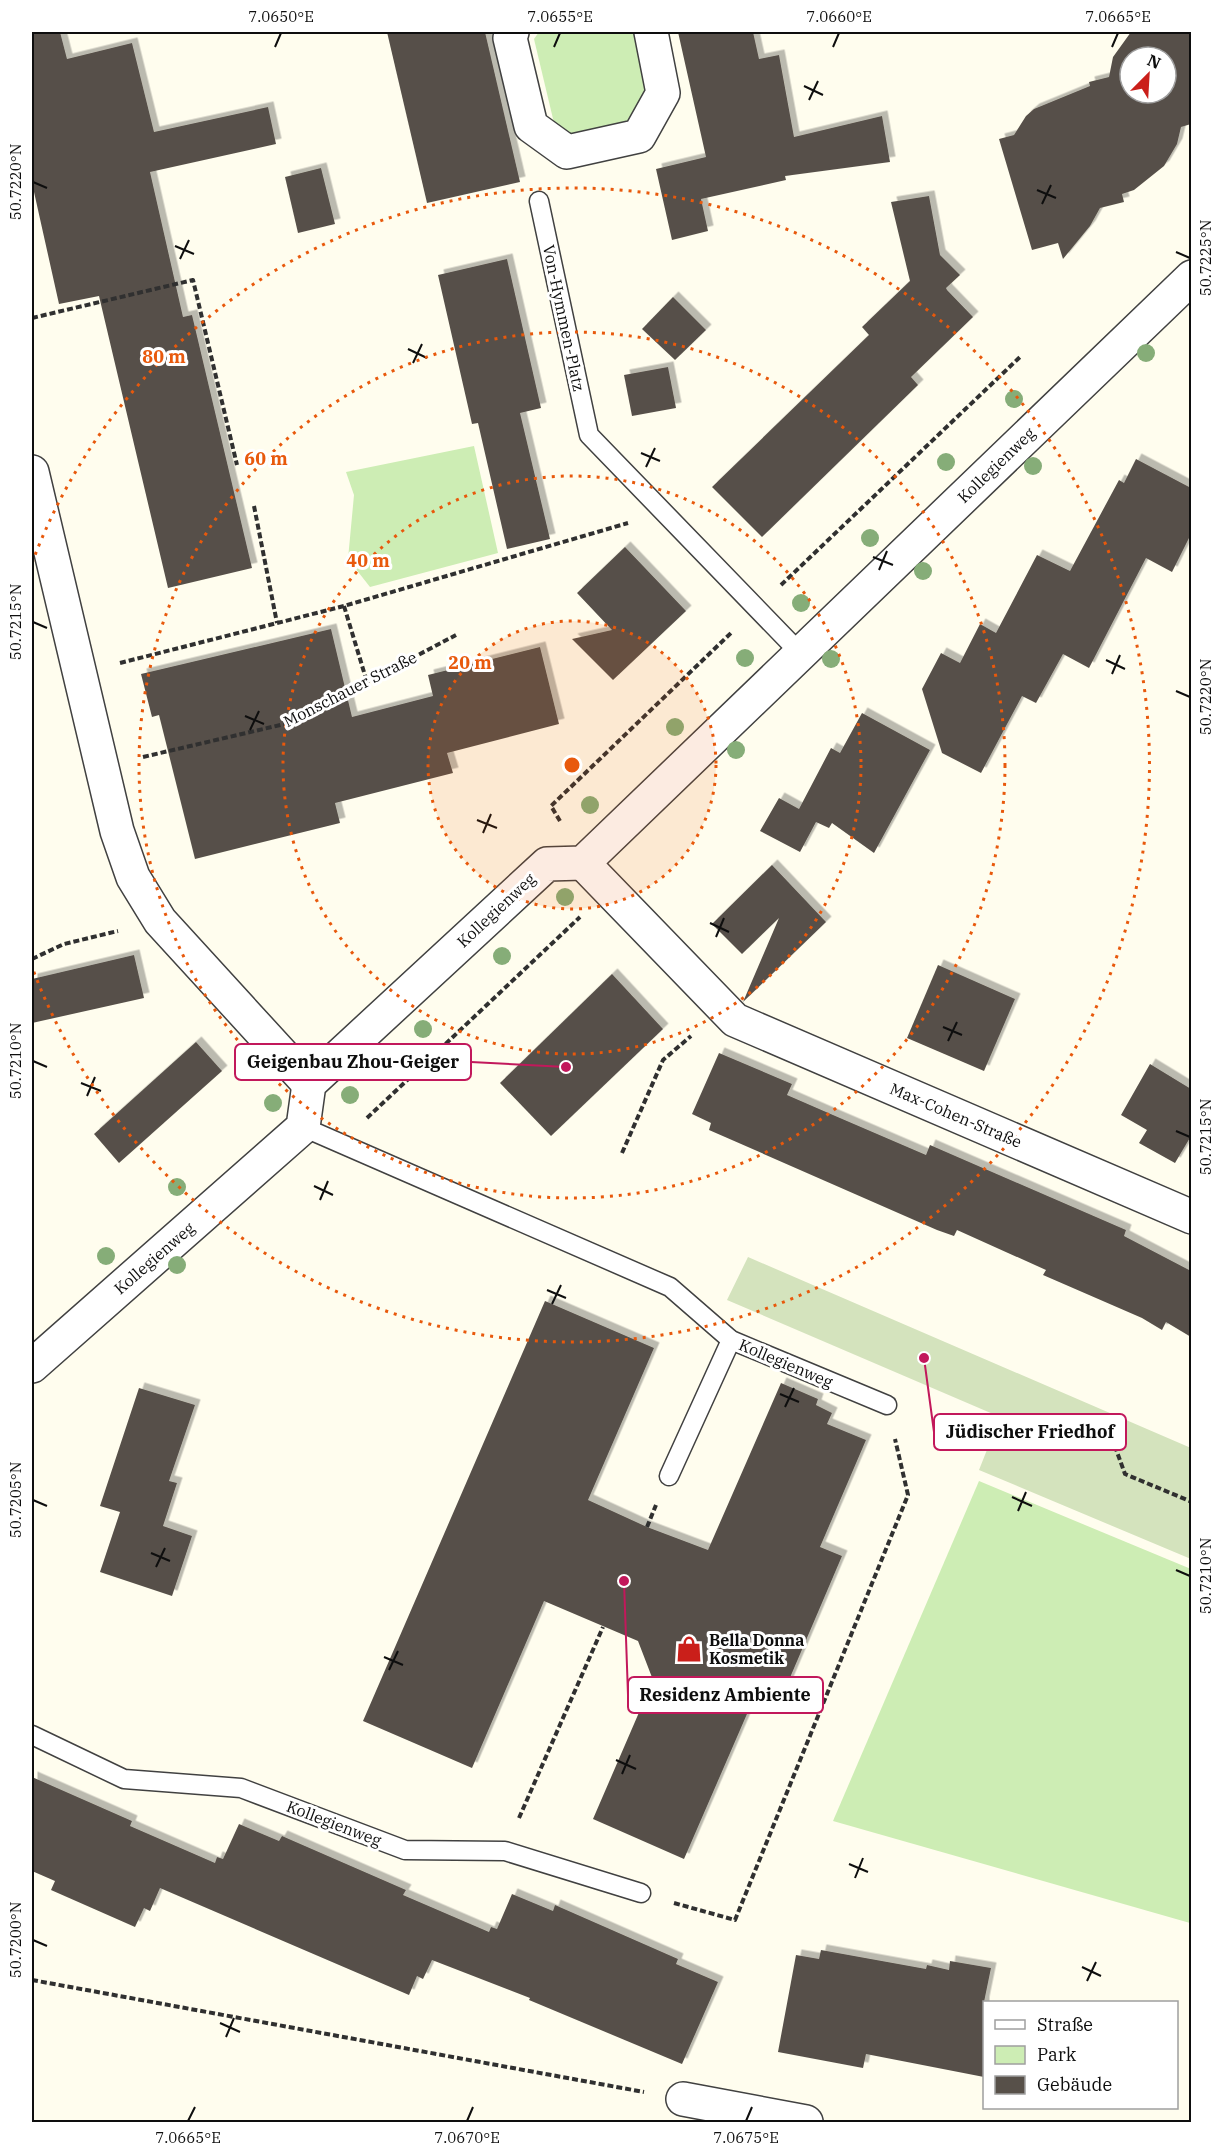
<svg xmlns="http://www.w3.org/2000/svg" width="1223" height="2154" font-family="'IBM Plex Serif',serif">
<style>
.green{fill:#cdedb4}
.cemetery{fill:#d4e3bd}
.building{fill:#575049;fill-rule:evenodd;filter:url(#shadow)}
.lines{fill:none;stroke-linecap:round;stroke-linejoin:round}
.lane-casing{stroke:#414141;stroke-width:21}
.street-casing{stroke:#414141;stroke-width:36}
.path{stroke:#303030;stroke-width:4;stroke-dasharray:6 3;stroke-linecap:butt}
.lane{stroke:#fff;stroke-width:18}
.street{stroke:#fff;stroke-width:33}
.tree{fill:#86ad78}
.ticks{fill:none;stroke:#0e0e0e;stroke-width:2}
.ring{fill:none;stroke:#e8590c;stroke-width:3;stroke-dasharray:3 6}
.labels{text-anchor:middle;stroke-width:6;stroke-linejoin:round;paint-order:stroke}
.street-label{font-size:16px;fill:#0e0e0e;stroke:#fff}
.poi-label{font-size:16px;font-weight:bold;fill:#0e0e0e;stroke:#fff;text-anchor:start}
.centre{fill:#e8590c;stroke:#fff;stroke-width:3}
.ring-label{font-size:18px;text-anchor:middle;font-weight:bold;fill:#e8590c;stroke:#fff;stroke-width:6;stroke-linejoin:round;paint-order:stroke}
.leader{fill:none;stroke:#c2185b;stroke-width:2}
.callout-dot{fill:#c2185b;stroke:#fff;stroke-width:2}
.callout{fill:#fff;stroke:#c2185b;stroke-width:2}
.callout-label{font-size:18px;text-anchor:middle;font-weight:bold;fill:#0e0e0e}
.neatline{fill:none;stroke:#0e0e0e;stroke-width:2}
.ticks-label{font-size:15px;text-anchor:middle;fill:#0e0e0e}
</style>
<defs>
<filter id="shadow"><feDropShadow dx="5.5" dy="-5.5" stdDeviation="0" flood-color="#0004"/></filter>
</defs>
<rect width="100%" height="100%" fill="#fffdee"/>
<g class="green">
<path d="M539,32h96l13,60 -15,35 -61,8 -18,-12 -20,-84z"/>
<path d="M474,446l24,107 -128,34 -22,-28 6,-64 -8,-23z"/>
<path d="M979,1481l212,88 -1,354 -357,-102z"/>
</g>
<path class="cemetery" d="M748,1257l443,191v111l-212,-89 21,-53 -273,-117z"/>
<g class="building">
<path d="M32,32h28l7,27 65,-16 22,89 114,-25 8,37 -126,28 33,145 9,-2 60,253 -84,20 -69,-292 -40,8 -27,-121z"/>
<path d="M387,32h98l35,150 -93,21z"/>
<path d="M678,32h75l6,27 20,-4 15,82 88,-21 8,46 -105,14 1,4 -85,19 7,32 -36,9 -16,-71 50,-12z"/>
<path d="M1131,32h60v92l-10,3 -4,17 -13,22 -30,24 -12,4 2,8 -24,6 -10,18 -27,33 -5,-16 -26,7 -33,-111 15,-4 12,-19 8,-7 56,-23 -1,-4 20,-5 4,-20zM1130,57h36v36h-36z"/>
<path d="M321,168l14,56 -37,9 -13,-56z"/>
<path d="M929,196l11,59 20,20 -14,13 1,2 26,27 -62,60 7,8 -156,152 -50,-50 157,-152 -7,-8 48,-46 -19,-79z"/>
<path d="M507,259l34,149 -21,5 30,126 -43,10 -29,-126 -6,1 -34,-149z"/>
<path d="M673,297l33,33 -31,30 -33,-31z"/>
<path d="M668,367l8,41 -44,8 -8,-41z"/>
<path d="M1136,459l55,29v46l-19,38 -26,-14 -57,110 -26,-14 -27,49 -14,-7 -41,77 -39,-20 -20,-64 19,-36 19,10 20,-39 16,9 41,-78 33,16 49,-91 5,3z"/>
<path d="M625,547l61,64 -73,69 -41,-41 40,-9 -35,-37z"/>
<path d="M331,629l21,88 81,-21 -5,-21 112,-28 19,77 -112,29 6,20 -118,30 5,20 -145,36 -36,-144 -7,2 -11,-43z"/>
<path d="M862,713l68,37 -56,103 -42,-30 -3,5 -13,-6 -16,30 -40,-21 19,-33 20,11 32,-61 9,5z"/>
<path d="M772,865l54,57 -83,80 36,-84 -37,36 -30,-30z"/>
<path d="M134,955l10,43 -112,25v-44z"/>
<path d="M938,965l77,34 -31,72 -77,-33z"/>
<path d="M612,974l51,55 -112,107 -51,-53z"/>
<path d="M196,1042l26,29 -103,92 -25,-29z"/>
<path d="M719,1053l73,31 -5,11 46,20 93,40 4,-10 196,85 -2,6 67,35v66l-25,-15 -4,8 -20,-12 -99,-43 3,-5 -89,-40 -3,6 -17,-6 -228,-100 2,-7 -19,-9z"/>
<path d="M1150,1064l41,25v47l-16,27 -36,-20 8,-13 -26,-15z"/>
<path d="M545,1301l109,47 -66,152 59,27 61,23 73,-167 37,16 -2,6 16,8 -5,11 39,16 -46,107 22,9 -59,138 -23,-10 -76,175 -91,-40 60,-139 -15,-39 -94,-40 -72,167 -109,-47z"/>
<path d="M139,1388l56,17 -26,76 8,2 -14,43 29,10 -20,60 -72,-24 20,-60 -20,-6z"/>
<path d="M32,1777l100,44 -2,5 85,37 2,-6 6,2 16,-35 40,17 3,-5 124,54 -3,5 86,37 2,-5 6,2 15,-35 41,17 2,-6 123,54 -2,5 42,18 -36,82 -153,-64 1,-2 -98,-38 -9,19 -6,-3 -8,19 -249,-107 -10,23 -6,-3 -9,19 -84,-37 4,-9 -23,-10z"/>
<path d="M821,1950l105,19 1,-4 22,5 1,-9 41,7 -7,34v75l-118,-23 -3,14 -85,-16 18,-97 23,4z"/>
</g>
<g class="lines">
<g class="lane-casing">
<g id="lane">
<path d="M539,201l50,234 211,218"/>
<path d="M303,1127l367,160 61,53 156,65"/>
<path d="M669,1476l62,-136"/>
<path d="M32,1735l92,44 117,9 164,62 100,1 136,42"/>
</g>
</g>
<g class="street-casing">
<g id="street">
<path d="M512,32l-2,6 21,88 36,26 72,-16 24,-43 -12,-61"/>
<path d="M32,472l85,359 16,46 27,44 149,163"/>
<path d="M583,863l152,157 457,197"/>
<path d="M32,1366l271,-239 6,-43 238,-220 36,-1 609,-586"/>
<path d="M683,2099l123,23"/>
</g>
</g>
<g class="path">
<path d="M32,318l161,-38 44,185"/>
<path d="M254,506l23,117"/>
<path d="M781,585l240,-229"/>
<path d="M344,606l23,76"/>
<path d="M120,663l224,-57 284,-83"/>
<path d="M143,757l146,-34 167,-88"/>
<path d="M560,821l-9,-15 181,-174"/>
<path d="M32,959l32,-15 54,-13"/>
<path d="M367,1118l213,-201"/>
<path d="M622,1153l41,-93 28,-24"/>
<path d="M1083,1419l26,11 16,44 67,28"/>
<path d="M647,1527l9,-22"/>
<path d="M519,1818l84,-191"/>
<path d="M674,1903l61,17 173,-425 -13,-56"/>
<path d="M32,1980l612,112"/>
</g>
<use href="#lane" class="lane"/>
<use href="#street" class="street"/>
</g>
<g class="tree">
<circle cx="1146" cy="353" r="9"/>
<circle cx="1014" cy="399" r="9"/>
<circle cx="946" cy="462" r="9"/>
<circle cx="1033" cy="466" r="9"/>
<circle cx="870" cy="538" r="9"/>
<circle cx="923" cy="571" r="9"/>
<circle cx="801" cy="603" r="9"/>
<circle cx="745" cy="658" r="9"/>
<circle cx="831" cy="659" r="9"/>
<circle cx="675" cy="727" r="9"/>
<circle cx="736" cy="750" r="9"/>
<circle cx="590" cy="805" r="9"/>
<circle cx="565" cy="897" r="9"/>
<circle cx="502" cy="956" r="9"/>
<circle cx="423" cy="1029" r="9"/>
<circle cx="350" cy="1095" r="9"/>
<circle cx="273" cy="1103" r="9"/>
<circle cx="177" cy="1187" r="9"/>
<circle cx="106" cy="1256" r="9"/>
<circle cx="177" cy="1265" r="9"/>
</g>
<path class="ticks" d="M275,47l6,-14M554,47l6,-14M833,47l6,-14M1112,47l6,-14M804,86l19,9M809,100l9,-19M33,182l14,6M1037,190l19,8M1042,204l9,-19M175,246l19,8M1176,252l14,6M180,259l9,-19M408,349l19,9M413,363l9,-19M641,453l19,8M646,467l9,-19M873,557l20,8M879,570l8,-19M33,622l14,6M1106,660l19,9M1112,674l8,-19M1176,691l14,6M245,716l19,8M250,730l9,-19M477,820l20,8M483,833l8,-19M710,923l19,9M716,937l8,-19M943,1027l19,8M948,1041l9,-19M33,1061l14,6M81,1083l20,8M87,1096l8,-19M1176,1131l14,6M314,1186l19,9M320,1200l8,-19M547,1290l19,8M552,1304l9,-19M780,1394l19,8M785,1407l9,-19M1012,1497l20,9M33,1500l14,6M1018,1511l8,-19M151,1553l19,8M156,1567l9,-19M1176,1570l14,6M384,1657l19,8M389,1670l9,-19M616,1760l20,9M622,1774l8,-19M849,1864l19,8M855,1878l8,-20M33,1940l14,6M1082,1967l19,9M1087,1981l9,-19M220,2023l20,9M226,2037l8,-19M188,2121l7,-14M467,2121l6,-14M746,2121l6,-14"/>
<circle cx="572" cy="765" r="144" fill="#e8590c" fill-opacity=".12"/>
<g class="ring">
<circle cx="572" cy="765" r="144"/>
<circle cx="572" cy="765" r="289"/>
<circle cx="572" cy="765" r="433"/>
<path d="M32 563A577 577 0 1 1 32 967"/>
</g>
<defs>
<g id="shop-bare" transform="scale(2.07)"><path d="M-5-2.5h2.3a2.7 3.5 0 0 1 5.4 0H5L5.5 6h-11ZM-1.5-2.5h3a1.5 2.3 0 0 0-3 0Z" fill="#ca1f1a" stroke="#fff" stroke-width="2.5" paint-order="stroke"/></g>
</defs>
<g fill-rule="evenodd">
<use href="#shop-bare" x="689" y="1649"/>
</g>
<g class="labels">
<g class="street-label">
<text transform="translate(564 318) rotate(78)" y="6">Von-Hymmen-Platz</text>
<text transform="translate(996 465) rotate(-44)" y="6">Kollegienweg</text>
<text transform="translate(350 689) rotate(-27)" y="6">Monschauer Straße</text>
<text transform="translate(496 910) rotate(-43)" y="6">Kollegienweg</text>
<text transform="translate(956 1115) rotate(23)" y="6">Max-Cohen-Straße</text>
<text transform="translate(154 1258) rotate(-41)" y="6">Kollegienweg</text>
<text transform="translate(786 1363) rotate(23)" y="6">Kollegienweg</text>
<text transform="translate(334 1823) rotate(21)" y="6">Kollegienweg</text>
</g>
<g class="poi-label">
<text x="709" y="1646">Bella Donna<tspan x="709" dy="18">Kosmetik</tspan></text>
</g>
</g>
<circle cx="572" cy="765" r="9" class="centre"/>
<g class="ring-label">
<text x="164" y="363">80 m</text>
<text x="266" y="465">60 m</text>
<text x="368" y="567">40 m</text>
<text x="470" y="669">20 m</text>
</g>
<path class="leader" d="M566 1067L471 1062M924 1358L934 1432M624 1581L628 1695"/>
<g class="callout-dot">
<circle cx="566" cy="1067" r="6"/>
<circle cx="924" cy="1358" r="6"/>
<circle cx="624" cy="1581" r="6"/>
</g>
<g class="callout">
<rect x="235" y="1044" width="236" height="36" rx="6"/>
<rect x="934" y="1414" width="192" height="36" rx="6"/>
<rect x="628" y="1677" width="195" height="36" rx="6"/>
</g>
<g class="callout-label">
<text x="353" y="1068">Geigenbau Zhou-Geiger</text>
<text x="1030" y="1438">Jüdischer Friedhof</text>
<text x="725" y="1701">Residenz Ambiente</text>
</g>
<rect width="1223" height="2154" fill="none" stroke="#ffffff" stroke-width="66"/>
<rect x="983" y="2001" width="195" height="108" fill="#ffffff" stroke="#9f9f9f" stroke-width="1.5"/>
<rect x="995" y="2020" width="30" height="9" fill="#ffffff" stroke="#9f9f9f" stroke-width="1.5"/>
<text x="1037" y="2031" font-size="18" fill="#0e0e0e">Straße</text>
<rect x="995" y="2046" width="30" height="18" fill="#cdedb4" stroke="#9f9f9f" stroke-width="1.5"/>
<text x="1037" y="2061" font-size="18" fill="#0e0e0e">Park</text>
<rect x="995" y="2076" width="30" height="18" fill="#575049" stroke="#9f9f9f" stroke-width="1.5"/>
<text x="1037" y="2091" font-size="18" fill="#0e0e0e">Gebäude</text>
<g transform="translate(1148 75) rotate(24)"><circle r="28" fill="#ffffff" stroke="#9f9f9f" stroke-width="1.5"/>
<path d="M0-4.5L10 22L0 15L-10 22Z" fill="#ca1f1a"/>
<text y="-9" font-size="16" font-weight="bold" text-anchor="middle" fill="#0e0e0e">N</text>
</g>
<rect x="33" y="33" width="1157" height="2088" class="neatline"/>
<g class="ticks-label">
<text x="281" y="22">7.0650°E</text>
<text x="560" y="22">7.0655°E</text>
<text x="839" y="22">7.0660°E</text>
<text x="1118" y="22">7.0665°E</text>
<text transform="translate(16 182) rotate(-90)" y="5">50.7220°N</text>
<text transform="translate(1206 258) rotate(-90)" y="5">50.7225°N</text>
<text transform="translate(16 622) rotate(-90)" y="5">50.7215°N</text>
<text transform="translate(1206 697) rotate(-90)" y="5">50.7220°N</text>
<text transform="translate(16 1061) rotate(-90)" y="5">50.7210°N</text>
<text transform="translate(1206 1137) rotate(-90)" y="5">50.7215°N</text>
<text transform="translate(16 1500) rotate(-90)" y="5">50.7205°N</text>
<text transform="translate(1206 1576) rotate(-90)" y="5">50.7210°N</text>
<text transform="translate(16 1940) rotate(-90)" y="5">50.7200°N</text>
<text x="188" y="2143">7.0665°E</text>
<text x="467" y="2143">7.0670°E</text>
<text x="746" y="2143">7.0675°E</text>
</g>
</svg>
